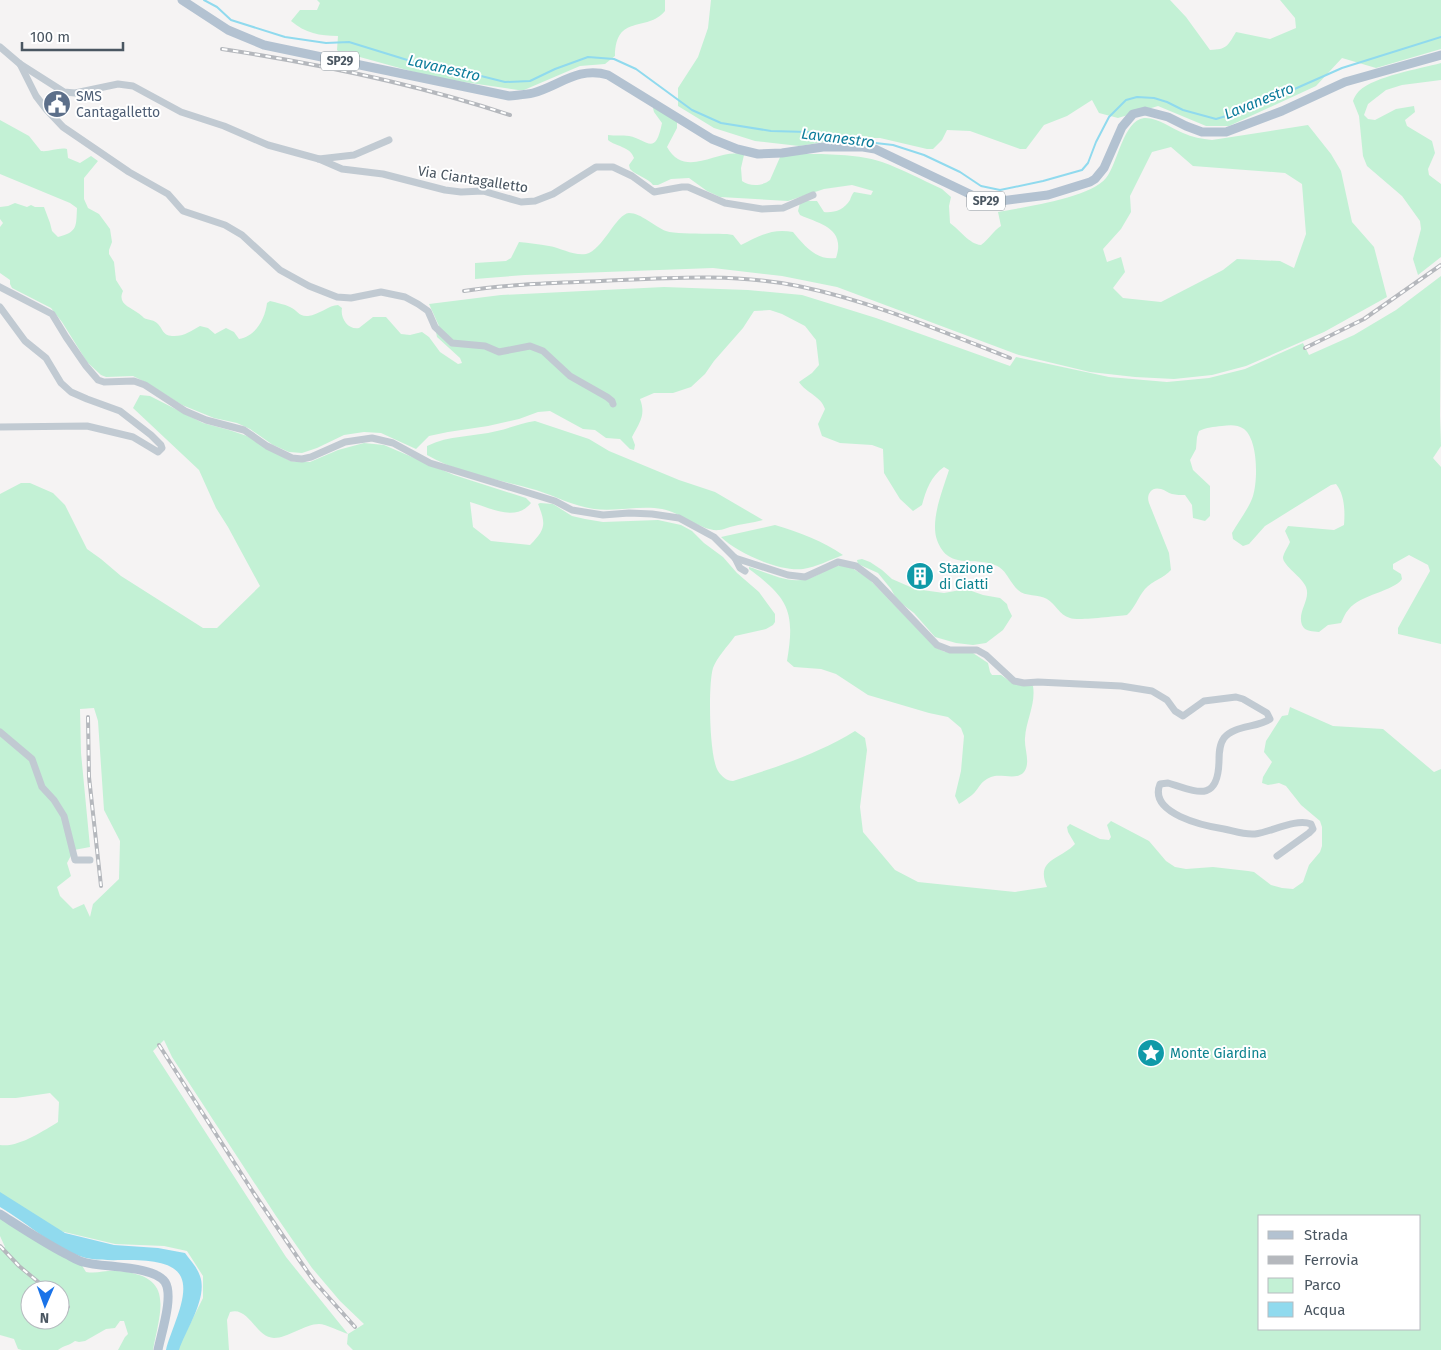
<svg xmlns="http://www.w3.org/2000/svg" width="1441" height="1350" font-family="'Fira Sans',sans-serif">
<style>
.green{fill:#c3f1d5;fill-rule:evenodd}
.water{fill:#90daee}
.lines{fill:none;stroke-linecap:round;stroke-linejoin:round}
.stream{stroke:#90daee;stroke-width:2}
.minor{stroke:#c1cad2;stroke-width:7}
.major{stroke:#b3c2d1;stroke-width:9}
.rail-casing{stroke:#b5b8bd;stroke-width:4}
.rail{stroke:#fff;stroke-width:2;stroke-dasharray:5.5;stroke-linecap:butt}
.labels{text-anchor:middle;stroke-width:4;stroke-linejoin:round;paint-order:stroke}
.shield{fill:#fff;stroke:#808990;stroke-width:1}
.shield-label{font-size:12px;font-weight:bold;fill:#4a5661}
.service-label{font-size:14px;fill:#4e5e75;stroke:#fff;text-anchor:start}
.street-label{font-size:14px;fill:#4a5661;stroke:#fff}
.culture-label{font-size:14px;fill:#0d838f;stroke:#fff;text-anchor:start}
.water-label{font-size:15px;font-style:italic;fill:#0c7c9b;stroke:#fff}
</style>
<rect width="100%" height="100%" fill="#f5f3f3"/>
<g class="green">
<path d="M317,0h348v11c-19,22 -49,2 -50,45l-10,8 -25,2 -56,24h-6l-82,-12 -98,-27 -1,-1 1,-14c-18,0 -33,-3 -47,-15l9,-11h17l3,-7z"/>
<path d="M711,0h459l16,17 24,33c17,-1 17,-3 26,-18l34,7 26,-11 -1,-10 -15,-18h161v49l-65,19 -34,-10 -26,28 -87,40h-23l-48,-20 -40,12 -19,-5 -7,-13 -25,16 -23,9 -18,24h-6l-50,-18 -23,-1 -5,10 -9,9h-6l-47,-11h-31l-50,8 -44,-5 -41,-13 -36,-22v-18l20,-31 10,-29z"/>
<path d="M1441,63v17l-39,5 -16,5 -18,14 -4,11 4,4 7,1 21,-11 18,-3 1,6 -10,8 2,6 25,15 3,12 -7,16 1,6 12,9v73l-23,18 -5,-16 8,-30 -1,-8 -18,-25 -35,-30 -4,-10 -4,-40 -6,-15c1,-3 3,-7 6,-10 16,-15 60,-22 82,-28z"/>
<path d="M657,105l20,14v9l-10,19c19,34 53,-1 77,8l-3,13 1,13c8,6 21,5 28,-1l11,-25c26,-2 77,-2 101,7 20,7 40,18 60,27l9,8 -2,9 1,17c10,7 19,21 31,22 8,-6 12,-14 20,-19l-3,-14c26,-5 92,-14 108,-34 12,-15 17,-57 38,-60 13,-1 27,10 39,15 9,4 19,6 29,7l96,-15 23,29 10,17 11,51 22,25 13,50 -63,35 -78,34 -34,9 -38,4 -39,-2 -45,-5 -71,-17 -182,-68 -55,-11 -69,-8 -188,7 -50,4v-16l31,-2 5,-3 8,-16c10,1 20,2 30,4 12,2 25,10 37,8 17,-4 30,-40 43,-41 12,0 26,14 37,18 12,4 47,2 61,3l6,1 8,10c18,-9 31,-17 52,-13 11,13 23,29 43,26 10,-30 -16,-34 -36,-43l-2,-4 2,-8 4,-2h13l7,11c10,1 20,-2 26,-12 1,-3 2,-6 4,-8l17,3 2,-4 -21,-6 -28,4 -36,12 -68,-4 -13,-6 -18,-13 -18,1 -13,6h-5c-5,-7 -16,-9 -23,-16l-1,-4 5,-7c-4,-12 -18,-11 -26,-18v-5c7,1 14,0 21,1 18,3 26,22 33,-13l-8,-11 -1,-4zM1171,147l22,19 92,7 17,11 4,50 -12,34 -14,-7 -43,-2 -14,11 -62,32 -38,-4 -10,-10 12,-16 -4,-15 -14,5 -4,-13 18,-20 10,-17 -1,-16 22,-44z"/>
<path d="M0,120l29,16 12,15c9,1 18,-4 26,-2l1,9 12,5 11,-7 7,5 -14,17v21l4,9 11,6 11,15 2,13 -3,8v4l5,8 2,18 7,11c-6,13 7,16 15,22 2,1 4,3 6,5 4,2 11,2 14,6 5,5 4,11 14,12 11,1 19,-5 28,-10l8,2 7,6 11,-6 8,4 5,7c17,-3 26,-20 28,-36l3,-2c7,2 14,3 20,6 7,3 9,10 18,9 11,-1 21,-11 30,-11l4,3c-2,10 6,22 17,20l14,-11h13l15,17 9,1 12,-3 7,5 11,15 18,12 4,-1 -2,-5 -23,-21 -1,-5 3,-6 -10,-22 72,-9 163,-8 84,3 54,5 74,23 134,48 6,-9 93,20 58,5 42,-4 36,-9 58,-26 6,12 45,-20 42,-25 45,-34 -1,140 1,30 -8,12 8,9v177l-43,-10v-6l32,-57 -2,-6 -19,-10 -16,9v5l8,5 1,5c-8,12 -42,16 -53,30 -4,4 -6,10 -8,14l-13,2 -9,7c-6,-1 -14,0 -17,-7 -5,-14 9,-25 4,-38 -4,-10 -24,-22 -23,-30 1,-5 5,-10 7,-15l-5,-11 3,-5 46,4 10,-5c1,-13 1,-30 -8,-41l-5,1 -66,41 -16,18 -6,2 -10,-7 -1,-6c7,-12 17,-25 21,-37 5,-16 5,-56 -9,-67 -7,-5 -15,-4 -22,-3 -9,1 -15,1 -23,5l-2,6 -1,12 -6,11 3,10 17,16v30l-5,5 -12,-3 -1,-13 -7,-10c-4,0 -9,0 -13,-1 -4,-1 -7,-4 -11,-5 -10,-3 -15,6 -12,14l20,50 2,17c-7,8 -19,11 -26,19 -7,8 -10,19 -18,26 -12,1 -49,6 -57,3 -11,-3 -14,-14 -23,-19 -8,-5 -22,-2 -29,-9 -7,-6 -11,-18 -19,-23 -22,-13 -50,6 -62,-27 -7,-20 6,-51 12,-70l-5,-3c-13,9 -18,23 -22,38l-9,6 -13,-12 -16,-26 -1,-24 -11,-4 -32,-2 -18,-7 -4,-12 7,-15c-4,-13 -19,-16 -26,-27l13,-9 7,-8 -3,-25 -11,-14 -23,-12 -12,-4 -16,1 -11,17 -29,33 -9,13 -14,13 -18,6h-19l-14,6c6,16 0,23 -8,38l3,8 -1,5 -4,-1 -10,-10 -14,-1 -11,-8 -12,-1 -33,-18 -12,1 -19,7 -31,7 -40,6 -19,4 -13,13 -35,-16 -17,-1 -20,3 -27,13 -15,5 -13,-1 -16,-7 -23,-16 -13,-6 -23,-5 -32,-13 -35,-22 -14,-7 -27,1 -5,-2 -14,-13 -25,-40 -11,-14 -39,-20 -2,-4v-4l-10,-7v-46l3,-4 -3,-4v-12l8,-1 7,-3 12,4 4,-2 4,2h9l6,16 2,8 6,6c20,-5 18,-11 19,-29l-7,-5 -70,-29z"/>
<path d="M140,395l10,1 53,27 26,7 18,6 43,25 8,1h12l28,-12 26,-7 20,2 70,30 72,23 5,5c-16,20 -42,4 -61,-1l3,25 18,14 39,4c16,-16 16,-21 8,-41l2,-1 13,1 19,12 13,3 18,3 55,-2 23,5 11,6 12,12 19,14 14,16 22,19 16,22v8l-2,3 -7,4 -31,7c-7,10 -18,21 -22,32 -5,16 -4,89 5,103 4,6 9,10 15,10 43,-14 83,-26 122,-50l10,7 2,12 -7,57 3,25 32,38 23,12 97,10 32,-5c-12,-28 13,-27 28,-43l-7,-12 -1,-5 3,-3 30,15 9,1 2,-3 -4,-12 4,-4 38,20 17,20 9,6 11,2 27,-2 35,4 6,1 17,13 11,3 11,1 10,-7 6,-17 11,-13 2,-6v-19l-2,-6 -19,-16 -15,-19 -7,-3 -11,2 -6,-2 1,-6 9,-15 -8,-10 2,-11 16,-25 6,-1 2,-8 43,19 50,3 51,43 7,-3v581h-1088l-6,-6 1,-10c-7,-2 -22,-10 -29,-10 -14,0 -31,14 -45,14 -18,0 -25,-32 -44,-26l-3,8 2,30h-52l26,-52v-22l-16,-25 -23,-5 -49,-2 -55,-13 -60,-37v-49c18,3 43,-14 58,-23l1,-20 -9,-9 -34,5h-16v-604l21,-11h9l23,10 12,12 22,44 14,10 20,17 82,52h14l43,-42 -32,-59 -12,-19 -17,-38 -66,-62zM94,708l4,13 6,89 16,31 -1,38 -26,25 -3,13 -6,-13 -11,5 -13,-13 -3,-9 14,-11 -4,-13 7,-13 16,-3 -9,-94 -1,-44zM164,1040l8,17 104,159 36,52 28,33 24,23 -16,10 -62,-77 -133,-206zM1260,1216h160v113h-160z"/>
<path d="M535,421l54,18 20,12 70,29 36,12 48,28c-11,3 -22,4 -33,7 -4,1 -8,3 -11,3 -16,2 -39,-18 -57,-21 -22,-4 -46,3 -68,0 -21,-3 -39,-13 -58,-19 -34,-10 -79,-17 -109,-35v-9c22,-11 46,-9 70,-15 13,-3 25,-8 38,-10z"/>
<path d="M775,525c24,7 48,16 68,30 -13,5 -27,12 -40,14 -23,3 -66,-16 -82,-32z"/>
<path d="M862,559l8,3 12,8 10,9 23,10 29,4 22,-4 17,6 17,3 7,6 1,4 4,8 -9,14 -17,13 -13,2 -17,-2 -21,-6 -21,-24 -17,-13 -6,-11 -13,-16 -20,-9 -1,-4z"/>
<path d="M835,566h9l8,2 16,10 67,69 10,5 28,1 15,10 2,9 2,3h9l7,5 25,6c3,18 -7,34 -8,52 -1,10 6,25 -1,34 -8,9 -23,1 -33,5 -11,4 -12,12 -19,18 -4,3 -8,6 -13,9l-4,-8 6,-25 3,-35 -3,-8 -13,-11 -19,-4 -61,-18 -32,-21 -15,-5 -27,-2 -7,-6c8,-48 3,-62 -38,-92v-2c17,5 39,17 57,12 10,-2 20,-9 29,-13z"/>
<path d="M0,1218l81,46 5,8c11,2 20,-2 31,-1 58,4 44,37 36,79h-35l7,-13 3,-3 -4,-13h-4l-5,7 -9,1 -21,12 -6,1 -4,-1c-6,5 -11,4 -17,9h-36l-4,-1 -4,-10 -14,-4v-86l5,-2 -5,-11zM30,1290h30v30h-30z"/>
</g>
<path class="water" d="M0,1192l65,41 49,12 44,3 27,5c5,7 12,14 15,23 8,22 -14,53 -21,74h-13c4,-19 24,-54 15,-73 -11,-24 -67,-14 -89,-18 -31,-4 -64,-36 -92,-52z"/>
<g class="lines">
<path class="stream" d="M204,0l13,7 14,13 54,17 41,6 23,-1 81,25 43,7 32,8 25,-1 25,-12 33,-12 26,2 22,10 56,41 29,13 50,8 37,1 50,9 35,4 31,10 36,17 21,14 19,4 43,-9 39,-11 6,-7 8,-21 13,-25 17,-17 11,-3 17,1 13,4 16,8 33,9 17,-5 23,-11 34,-12 52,-23 99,-31"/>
<g class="minor">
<path d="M0,47l20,17 44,28 11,1 43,-9 15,2 48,26 43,14 44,19 51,14 23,10 41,5 62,16 16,2 22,-1 38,11 14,-1 18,-7 43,-27h17l19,9 22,16 28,-5h6l37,16 37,6 21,-1 30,-13"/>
<path d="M20,64l16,32 10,13 17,18 66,45 39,22 15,17 42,14 17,10 38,35 29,16 28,11 14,1 30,-6 24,5 13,7 10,7 7,16 17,16 33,3 14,6 31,-6 13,5 27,25 37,21 5,4 1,3"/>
<path d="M319,159l35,-4 35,-15"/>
<path d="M0,287l52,27 14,23 20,29 12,14 6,2 30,-1 11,4 40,26 21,9 38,10 23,16 25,12 10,1 9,-2 34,-15 27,-4 21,5 37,20 125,38 17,9 31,5 26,-2 23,1 27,4 35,19 21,21 53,17 17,2 33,-15 18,4 19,14 62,65 13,5h27l9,5 28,26 10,2 14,-1 83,4 31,5 15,9 8,11 8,5 21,-15 32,-4 7,2 24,14 3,6c-13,9 -36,6 -46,19 -5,7 -5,16 -5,23 -1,42 -22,31 -51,22l-8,1c-12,30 45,42 64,45 10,2 20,6 31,5 16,-2 41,-16 56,-10l2,5 -4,4 -32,23"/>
<path d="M0,307l25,34 21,17 15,25 10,9 16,7 33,12 31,24 10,10 1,3 -4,4 -25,-15 -46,-11 -87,1"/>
<path d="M735,558l5,10 5,3"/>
<path d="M0,732l32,27 10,28 12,13 10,16 11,44h15"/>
</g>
<g class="major">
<path d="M182,0l46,30 36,15 245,51c7,-1 16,-1 24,-3 26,-7 45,-27 75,-18l104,64 25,10 21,5 24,-1 41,-6h40l12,2 101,48 17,5 55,-7 42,-13 5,-3 9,-11 18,-41 11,-13 12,-3 23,6 18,9 16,6h24l56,-21 63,-29 96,-27"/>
<path d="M0,1214c22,14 43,28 66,40 6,3 12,7 17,8 20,6 70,3 82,20 9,14 -4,52 -7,68"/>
</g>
<g class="rail-casing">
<g id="rail">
<path d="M222,49c98,15 194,35 288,66"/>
<path d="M464,291c46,-7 91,-8 137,-10 66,-3 132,-8 197,5 73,15 143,45 212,72"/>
<path d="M1305,348l59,-29 77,-54"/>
<path d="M88,717l1,60 12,109"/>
<path d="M159,1045l94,147 47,69 14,20 41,46"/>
<path d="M0,1246l19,20 29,24"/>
<path d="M60,1300l8,7"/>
</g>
</g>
<use href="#rail" class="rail"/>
</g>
<defs>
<g id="civic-disc" transform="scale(1.4375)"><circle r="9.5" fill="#5c6f8a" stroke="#fff"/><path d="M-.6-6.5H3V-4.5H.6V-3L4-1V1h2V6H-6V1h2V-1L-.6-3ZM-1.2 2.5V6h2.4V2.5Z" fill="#fff"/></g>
<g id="building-disc" transform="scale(1.4375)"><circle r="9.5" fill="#0f9aa8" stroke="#fff"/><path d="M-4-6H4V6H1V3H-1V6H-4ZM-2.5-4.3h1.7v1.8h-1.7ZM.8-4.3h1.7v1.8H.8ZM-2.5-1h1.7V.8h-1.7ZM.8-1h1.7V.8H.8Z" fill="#fff"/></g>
<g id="sight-disc" transform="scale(1.4375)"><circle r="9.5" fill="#0f9aa8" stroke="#fff"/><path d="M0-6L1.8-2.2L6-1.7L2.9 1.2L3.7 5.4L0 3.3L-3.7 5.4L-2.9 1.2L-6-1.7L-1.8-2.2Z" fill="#fff"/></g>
</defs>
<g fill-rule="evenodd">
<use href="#civic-disc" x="57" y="104"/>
<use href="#building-disc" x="920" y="576"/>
<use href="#sight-disc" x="1151" y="1053"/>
</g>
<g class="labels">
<g class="shield">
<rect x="321" y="51.5" width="38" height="19" rx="4"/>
<rect x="967" y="191.5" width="38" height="19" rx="4"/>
</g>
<g class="shield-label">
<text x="340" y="65">SP29</text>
<text x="986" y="205">SP29</text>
</g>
<g class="service-label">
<text x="76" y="101">SMS<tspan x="76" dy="16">Cantagalletto</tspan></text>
</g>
<g class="street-label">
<text transform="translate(473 179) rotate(9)" y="5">Via Ciantagalletto</text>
</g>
<g class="culture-label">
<text x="939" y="573">Stazione<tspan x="939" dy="16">di Ciatti</tspan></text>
<text x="1170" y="1058">Monte Giardina</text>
</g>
<g class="water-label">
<text transform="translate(444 68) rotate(13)" y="5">Lavanestro</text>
<text transform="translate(1259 101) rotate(-22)" y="5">Lavanestro</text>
<text transform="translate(838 138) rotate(7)" y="5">Lavanestro</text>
</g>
</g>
<rect x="1258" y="1215" width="162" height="115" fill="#ffffff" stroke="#b7bbc0"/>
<rect x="1268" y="1231" width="25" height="8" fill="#b3c2d1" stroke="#b7bbc0"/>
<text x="1304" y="1240" font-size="15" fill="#4a5661">Strada</text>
<rect x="1268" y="1256" width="25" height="8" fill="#b5b8bd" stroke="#b7bbc0"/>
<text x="1304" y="1265" font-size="15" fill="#4a5661">Ferrovia</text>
<rect x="1268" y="1278" width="25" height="15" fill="#c3f1d5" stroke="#b7bbc0"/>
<text x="1304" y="1290" font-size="15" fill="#4a5661">Parco</text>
<rect x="1268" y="1302" width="25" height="15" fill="#90daee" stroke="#b7bbc0"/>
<text x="1304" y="1315" font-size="15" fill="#4a5661">Acqua</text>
<g transform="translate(45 1305) rotate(182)"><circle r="24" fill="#ffffff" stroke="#b7bbc0"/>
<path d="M0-4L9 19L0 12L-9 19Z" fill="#1a73e8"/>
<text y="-8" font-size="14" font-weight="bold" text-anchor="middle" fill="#4a5661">N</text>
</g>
<path d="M22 42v8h101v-8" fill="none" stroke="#4a5661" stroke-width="2.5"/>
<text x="30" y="42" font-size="15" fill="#4a5661" stroke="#ffffff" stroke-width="4" paint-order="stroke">100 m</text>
</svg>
